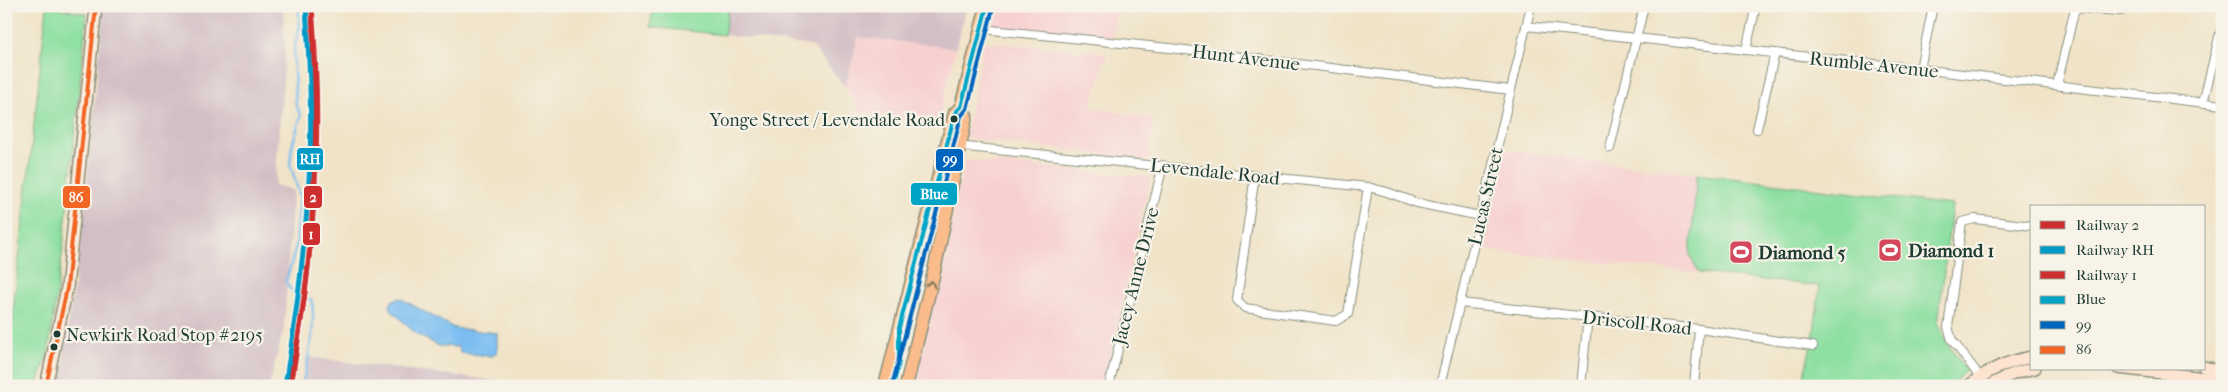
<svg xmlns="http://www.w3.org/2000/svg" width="2228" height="392" font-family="'IM FELL French Canon',serif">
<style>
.built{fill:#f7d0d0}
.industrial{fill:#d2bec5}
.green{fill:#8cdfa1;stroke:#568e6a}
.water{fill:#7bbef1;stroke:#4d7e92}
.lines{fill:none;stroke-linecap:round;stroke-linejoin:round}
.stream{stroke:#7bbef1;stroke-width:2.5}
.street-casing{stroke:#88907e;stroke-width:10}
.secondary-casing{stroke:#88907e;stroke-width:14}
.primary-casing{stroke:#88907e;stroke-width:15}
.street{stroke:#fff;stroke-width:8}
.secondary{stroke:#fde4d0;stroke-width:11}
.primary{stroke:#f9bc8a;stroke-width:12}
.bus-1-casing{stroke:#f7f3e8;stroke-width:8}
.bus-2-casing{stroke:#f7f3e8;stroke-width:8}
.bus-3-casing{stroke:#f7f3e8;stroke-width:8}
.bus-1{stroke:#02a4c6;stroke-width:4}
.bus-2{stroke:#0065bd;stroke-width:4}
.bus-3{stroke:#f26522;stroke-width:4}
.rail-1-casing{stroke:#f7f3e8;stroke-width:9}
.rail-2-casing{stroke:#f7f3e8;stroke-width:9}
.rail-3-casing{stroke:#f7f3e8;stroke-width:9}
.rail-1{stroke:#cf2e2f;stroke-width:5}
.rail-2{stroke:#009ac7;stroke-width:5}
.rail-3{stroke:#cf2e2f;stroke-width:5}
.oneway{stroke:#81765b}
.bus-dot{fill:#1f3d34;stroke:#f7f3e8;stroke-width:2}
.labels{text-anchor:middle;stroke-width:4.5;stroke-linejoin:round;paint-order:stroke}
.bus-label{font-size:18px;fill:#1f3d34;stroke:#f7f3e8;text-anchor:end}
.street-label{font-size:19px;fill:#1f3d34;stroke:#f7f3e8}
.poi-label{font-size:19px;font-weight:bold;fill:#1f3d34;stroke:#f7f3e8;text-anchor:start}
.line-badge{stroke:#f7f3e8;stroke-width:2}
.badge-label{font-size:14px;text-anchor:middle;font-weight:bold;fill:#fff}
</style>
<rect width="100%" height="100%" fill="#f7f3e8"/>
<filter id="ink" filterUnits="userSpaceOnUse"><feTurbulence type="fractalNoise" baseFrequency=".02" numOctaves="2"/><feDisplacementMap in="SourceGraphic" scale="10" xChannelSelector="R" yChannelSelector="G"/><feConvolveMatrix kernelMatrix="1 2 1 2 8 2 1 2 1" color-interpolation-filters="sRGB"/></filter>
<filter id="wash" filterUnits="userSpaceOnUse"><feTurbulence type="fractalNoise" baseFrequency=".0096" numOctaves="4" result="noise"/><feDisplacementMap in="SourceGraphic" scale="20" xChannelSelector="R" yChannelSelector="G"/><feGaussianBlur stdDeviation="1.12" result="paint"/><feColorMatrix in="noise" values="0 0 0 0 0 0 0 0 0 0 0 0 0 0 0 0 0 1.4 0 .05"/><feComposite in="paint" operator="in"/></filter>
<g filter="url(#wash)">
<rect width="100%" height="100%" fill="#f0e3c7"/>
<g class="built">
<path d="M997,6h122l-8,32 -119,-10z"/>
<path d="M858,36l98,12 -18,75 -75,-9 -18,-27z"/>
<path d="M984,42l123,11 -16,54 63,12 -5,41 -184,-22z"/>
<path d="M1505,150l192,24 -7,82 9,17 -216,-23z"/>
<path d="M965,160l186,17 -48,209h-190z"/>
</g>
<g class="industrial">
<path d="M104,6h179l2,46 -10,133 18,5 -9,138 -15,58h-214l7,-20 19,-125z"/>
<path d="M729,6h238l-11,42 -98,-11 -13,50 -33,-41 -88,-11z"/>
<path d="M307,357l197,25v4h-204z"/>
</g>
<g class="green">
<path d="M47,6l40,8 -24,234 -15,106 -11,32h-31v-41l5,-14z"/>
<path d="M653,6h76l-5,29 -74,-8z"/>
<path d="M1697,174l255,31 -14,119 9,19 19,27 -15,16h-149l12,-55 6,-45 -121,-13 -9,-17z"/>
</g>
<path class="water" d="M400,298l54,30 43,5v19l-5,4 -32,-3 -1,-6 -20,-1 -23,-12 -25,-24 -1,-5 3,-5z"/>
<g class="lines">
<path class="stream" d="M298,6l2,20 -6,23v22l2,34 5,11 -9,30 -2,18 10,32 -4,50 -10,36 4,7 22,12c4,28 -4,58 -10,85"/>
</g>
</g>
<g filter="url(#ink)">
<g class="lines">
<g class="street-casing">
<g id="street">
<path d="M1526,26l394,43 302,36"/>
<path d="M982,29l187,19 341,42"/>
<path d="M1746,50l10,-44"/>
<path d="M1920,69l13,-63"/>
<path d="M2057,85l18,-77 46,3"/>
<path d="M2203,103l19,-78"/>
<path d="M1757,129l18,-76"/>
<path d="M947,145l421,42 19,5 30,11 63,13"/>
<path d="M1610,148l34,-142"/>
<path d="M1255,175l-18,125 8,8 91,13 12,-7 20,-127"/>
<path d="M1460,303l239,26 114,17"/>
<path d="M1109,386l54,-221"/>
<path d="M1440,386l91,-380"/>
<path d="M1581,386l7,-70"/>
<path d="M1694,386l5,-57"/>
<path d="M1987,386l-35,-46 -4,-13 14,-105 13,-3 57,7"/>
</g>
</g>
<g class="secondary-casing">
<g id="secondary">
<path d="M2204,367l18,4"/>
<path d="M2118,368l104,12"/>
<path d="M46,386l21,-98 29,-282"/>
<path d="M1969,386c17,-15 40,-25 63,-29"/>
<path d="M1988,386l27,-13 20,-5"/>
</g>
</g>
<g class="primary-casing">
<g id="primary">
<path d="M885,386l66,-258 4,-15 6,-6 26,-101"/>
<path d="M906,386l27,-110 30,-145 3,-15 -5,-9"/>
</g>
</g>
<use href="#street" class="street"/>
<use href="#secondary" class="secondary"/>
<use href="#primary" class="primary"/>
<g class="bus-1-casing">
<path id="bus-1" d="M893,386l6,-24v-34l56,-215 6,-6 26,-101"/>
</g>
<g class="bus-2-casing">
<path id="bus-2" d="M892,386l69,-270 6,-7 26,-101"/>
</g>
<g class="bus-3-casing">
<path id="bus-3" d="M46,386l21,-98 29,-282"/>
</g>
<use href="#bus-1" class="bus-1"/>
<use href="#bus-2" class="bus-2"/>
<use href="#bus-3" class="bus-3"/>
<g class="rail-1-casing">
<path id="rail-1" d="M288,386c30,-124 29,-253 24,-380"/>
</g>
<g class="rail-2-casing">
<path id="rail-2" d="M285,386c12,-75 22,-151 25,-227 2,-51 -1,-102 -4,-153"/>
</g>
<g class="rail-3-casing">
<path id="rail-3" d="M291,386c12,-75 23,-151 25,-227 2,-51 0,-102 -4,-153"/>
</g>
<use href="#rail-1" class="rail-1"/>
<use href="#rail-2" class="rail-2"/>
<use href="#rail-3" class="rail-3"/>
</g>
<defs><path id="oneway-chevron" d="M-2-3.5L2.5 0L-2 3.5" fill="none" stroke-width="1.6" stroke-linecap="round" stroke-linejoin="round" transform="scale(1.25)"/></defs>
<use class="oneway" href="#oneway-chevron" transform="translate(931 284) rotate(-75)"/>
</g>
<defs>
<g id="stadium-square" transform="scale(1.25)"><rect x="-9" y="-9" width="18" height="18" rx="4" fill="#d1495b" stroke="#f7f3e8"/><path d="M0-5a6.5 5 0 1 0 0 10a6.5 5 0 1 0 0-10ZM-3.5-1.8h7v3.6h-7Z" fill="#fff"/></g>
</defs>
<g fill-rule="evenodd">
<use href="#stadium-square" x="1890" y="250"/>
<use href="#stadium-square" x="1741" y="252"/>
</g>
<g class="bus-dot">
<circle cx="954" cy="119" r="4.5"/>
<circle cx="57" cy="334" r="4.5"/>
<circle cx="54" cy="347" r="4.5"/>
</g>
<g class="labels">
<g class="bus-label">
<text x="945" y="126">Yonge Street / Levendale Road</text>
<text x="66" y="341" text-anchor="start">Newkirk Road Stop #2195</text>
</g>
<g class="street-label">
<text transform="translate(1246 57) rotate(7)" y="7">Hunt Avenue</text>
<text transform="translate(1874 64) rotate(6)" y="7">Rumble Avenue</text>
<text transform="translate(1215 171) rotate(6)" y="7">Levendale Road</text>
<text transform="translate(1485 196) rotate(-77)" y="7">Lucas Street</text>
<text transform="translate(1135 276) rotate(-76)" y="7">Jacey Anne Drive</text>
<text transform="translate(1637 322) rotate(6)" y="7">Driscoll Road</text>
</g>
<g class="poi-label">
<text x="1908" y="257">Diamond 1</text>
<text x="1758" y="259">Diamond 5</text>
</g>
</g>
<g class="line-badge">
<rect x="296" y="147" width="28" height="24" rx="5" fill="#009ac7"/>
<rect x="935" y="148" width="29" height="24" rx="5" fill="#0065bd"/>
<rect x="910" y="182" width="48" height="24" rx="5" fill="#02a4c6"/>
<rect x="62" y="185" width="29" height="24" rx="5" fill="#f26522"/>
<rect x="303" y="185" width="20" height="24" rx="5" fill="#cf2e2f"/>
<rect x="302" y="222" width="19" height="24" rx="5" fill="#cf2e2f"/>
</g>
<g class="badge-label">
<text x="310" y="164">RH</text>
<text x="950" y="164">99</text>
<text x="934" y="199">Blue</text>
<text x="76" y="202">86</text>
<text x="313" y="202">2</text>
<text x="311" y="239">1</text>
</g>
<rect width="2228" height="392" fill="none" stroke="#f7f3e8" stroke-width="25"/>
<rect x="2030" y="205" width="175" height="165" fill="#f7f3e8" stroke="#a1aaa0"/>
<rect x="2040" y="221" width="25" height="8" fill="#cf2e2f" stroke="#a1aaa0"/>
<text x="2076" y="230" font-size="15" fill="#1f3d34">Railway 2</text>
<rect x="2040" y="246" width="25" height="8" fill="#009ac7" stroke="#a1aaa0"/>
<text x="2076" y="255" font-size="15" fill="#1f3d34">Railway RH</text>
<rect x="2040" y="271" width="25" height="8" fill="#cf2e2f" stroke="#a1aaa0"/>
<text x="2076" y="280" font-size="15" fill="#1f3d34">Railway 1</text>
<rect x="2040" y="296" width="25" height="8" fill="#02a4c6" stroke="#a1aaa0"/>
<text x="2076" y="304" font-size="15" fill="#1f3d34">Blue</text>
<rect x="2040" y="321" width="25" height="8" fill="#0065bd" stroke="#a1aaa0"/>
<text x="2076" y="330" font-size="15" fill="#1f3d34">99</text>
<rect x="2040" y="346" width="25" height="8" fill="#f26522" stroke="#a1aaa0"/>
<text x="2076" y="354" font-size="15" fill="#1f3d34">86</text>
</svg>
